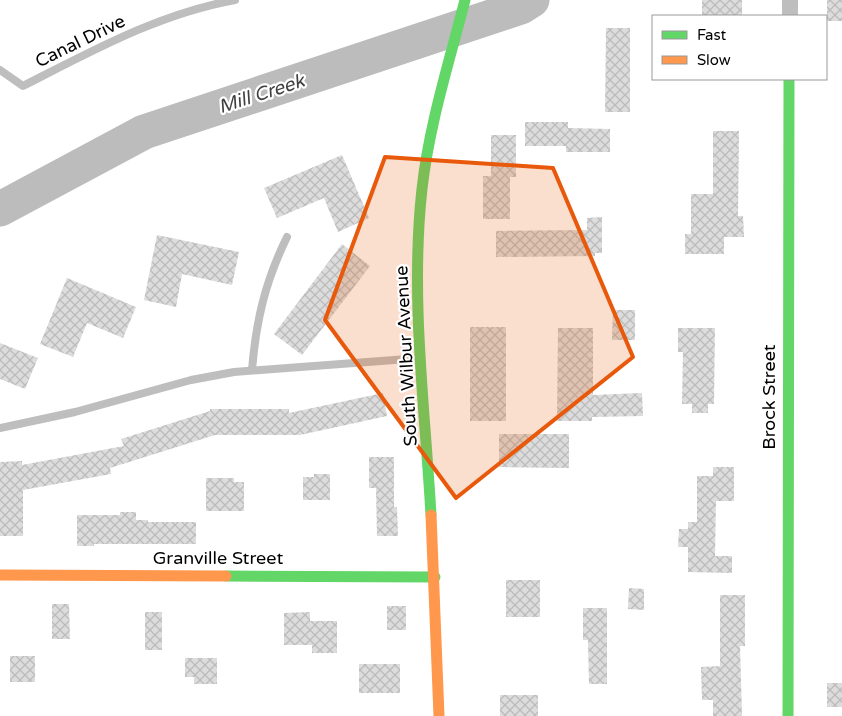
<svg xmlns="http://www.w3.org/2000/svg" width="842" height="716" font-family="'Varela Round',sans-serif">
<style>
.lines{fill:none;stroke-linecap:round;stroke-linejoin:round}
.river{stroke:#bcbcbc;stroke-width:35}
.building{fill:url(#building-cross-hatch)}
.lane{stroke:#bebebe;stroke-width:8}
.street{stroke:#bebebe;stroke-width:16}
.fast{stroke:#63d668;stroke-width:11}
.slow{stroke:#ff974d;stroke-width:11}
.marked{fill:#e8590c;fill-opacity:0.2;stroke:#e8590c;stroke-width:4;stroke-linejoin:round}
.labels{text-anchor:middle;stroke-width:4.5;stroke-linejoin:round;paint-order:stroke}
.street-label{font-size:18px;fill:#000;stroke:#fff}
.water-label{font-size:19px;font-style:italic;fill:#404040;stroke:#fff}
</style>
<defs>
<pattern id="building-cross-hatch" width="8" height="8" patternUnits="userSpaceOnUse" patternTransform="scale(1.25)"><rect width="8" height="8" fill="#dcdcdc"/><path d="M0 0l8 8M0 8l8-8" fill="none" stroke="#bbb"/></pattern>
</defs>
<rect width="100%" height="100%" fill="#fff"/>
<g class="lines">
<path class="river" d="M0,209l144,-77 377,-125 11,-7"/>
</g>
<g class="building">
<rect x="702" y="0" width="40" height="16"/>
<rect x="827" y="0" width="15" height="21"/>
<path d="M606,28h24v84h-25z"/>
<path d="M525,122h43v6l42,1v23h-44v-6h-41z"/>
<path d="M713,131h26l-1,85h5l1,21h-20v17h-39v-20h6v-40h22z"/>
<path d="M491,135h25v42h-6v42h-27v-43h8z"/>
<path d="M342,155l27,63 -31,14 -14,-34 -47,20 -13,-30z"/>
<path d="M602,217v36h-7v3l-99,1v-26l91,-1v-12z"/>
<path d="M157,235l82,17 -7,33 -50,-11 -6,33 -32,-7z"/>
<path d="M342,244l28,22 -68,89 -28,-21z"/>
<path d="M67,278l69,29 -13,31 -36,-15 -14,34 -33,-13z"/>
<path d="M613,310h22v30h-23z"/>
<rect x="470" y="327" width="36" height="94"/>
<path d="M558,328h35v67l49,-2 1,23 -51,1v4h-35z"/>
<path d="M678,328h37l-1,76h-6v9h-16v-9h-10l1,-52h-5z"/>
<path d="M0,343l38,15 -13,31 -25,-10z"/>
<path d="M383,393l4,23 -87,19h-85l-105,33 1,6 -88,16v46h-23v-74l22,-1v4l102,-19 -3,-7 89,-28v-2h79v4z"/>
<path d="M499,434h70v34l-70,-1z"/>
<path d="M369,457h25v50h3l1,29h-21l-1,-48h-7z"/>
<path d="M713,467h21v34h-18l-1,55h17v17l-44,-1v-25h-10l1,-18h9v-7h9v-46h16z"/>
<path d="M314,474h16v26h-27v-23h11z"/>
<path d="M206,478h28v4h10v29h-38z"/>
<path d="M120,512h16v8h12v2h48v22h-102v2h-17v-31h43z"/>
<rect x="506" y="580" width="34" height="37"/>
<path d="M629,588l15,1v21l-16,-1z"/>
<path d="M720,595h25v51h-5l2,70h-29v-16h-11l-1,-33 19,-1z"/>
<path d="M52,604h17l1,35h-18z"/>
<rect x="387" y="606" width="19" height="24"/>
<path d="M583,608h24v76h-18l-1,-44h-5z"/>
<rect x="145" y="612" width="17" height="38"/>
<path d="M310,612v9h27v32h-25v-8h-28v-32z"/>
<rect x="10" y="656" width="25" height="26"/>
<path d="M185,658h32v26h-23v-7h-9z"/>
<rect x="359" y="664" width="41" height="29"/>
<rect x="827" y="683" width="15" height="24"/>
<rect x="500" y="695" width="38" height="21"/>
</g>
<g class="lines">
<g class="lane">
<path d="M0,70l23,16c69,-35 135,-72 212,-86"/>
<path d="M252,370c4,-49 13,-88 35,-133"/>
<path d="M0,428l75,-16 116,-32 43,-8 187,-14"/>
</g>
<path class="street" d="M790,16v-16"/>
<g class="fast">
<path d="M431,515c-6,-107 -21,-218 -9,-326 7,-64 27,-126 43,-189"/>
<path d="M226,576l209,1"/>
<path d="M788,716l1,-637"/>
</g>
<g class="slow">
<path d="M431,515l8,201"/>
<path d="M0,575l226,1"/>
</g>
</g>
<path class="marked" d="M385,157l168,11 80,189 -177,141 -131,-178z"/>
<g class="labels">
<g class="street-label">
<text transform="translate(80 41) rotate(-26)" y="6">Canal Drive</text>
<text transform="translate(406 356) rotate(-93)" y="6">South Wilbur Avenue</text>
<text transform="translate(769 397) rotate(-90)" y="6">Brock Street</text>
<text x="218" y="564">Granville Street</text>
</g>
<g class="water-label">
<text transform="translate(261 93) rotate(-18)" y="7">Mill Creek</text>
</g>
</g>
<rect x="652" y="15" width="175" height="65" fill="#ffffff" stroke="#999999"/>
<rect x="662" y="31" width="25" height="8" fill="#63d668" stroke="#999999"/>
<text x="697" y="40" font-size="15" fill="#000000">Fast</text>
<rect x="662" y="56" width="25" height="8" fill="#ff974d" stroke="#999999"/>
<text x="697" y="65" font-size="15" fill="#000000">Slow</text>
</svg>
